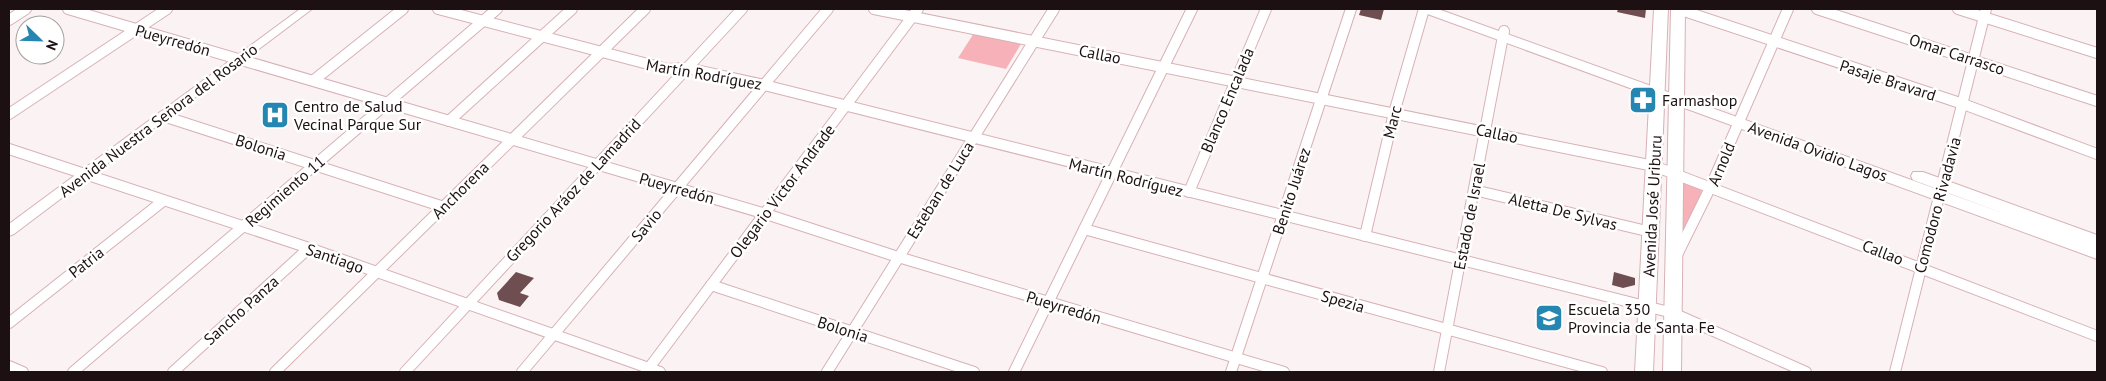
<svg xmlns="http://www.w3.org/2000/svg" width="2106" height="381" font-family="'PT Sans',sans-serif">
<style>
.green{fill:#f6b1b9}
.building{fill:#6e4e51}
.lines{fill:none;stroke-linecap:round;stroke-linejoin:round}
.minor-casing{stroke:#d7b1b5;stroke-width:12}
.tertiary-casing{stroke:#d7b1b5;stroke-width:2}
.secondary-casing{stroke:#d7b1b5;stroke-width:2}
.primary-casing{stroke:#d7b1b5;stroke-width:2}
.minor{stroke:#fff;stroke-width:10}
.tertiary{fill:#fff;fill-rule:evenodd}
.secondary{fill:#fff;fill-rule:evenodd}
.primary{fill:#fff;fill-rule:evenodd}
.labels{text-anchor:middle;stroke-width:5;stroke-linejoin:round;paint-order:stroke}
.street-label{font-size:16px;fill:#1d1012;stroke:#fff}
.poi-label{font-size:16px;fill:#1d1012;stroke:#fff;text-anchor:start}
</style>
<rect width="100%" height="100%" fill="#fbf3f3"/>
<g class="green">
<path d="M974,33l47,11 -15,25 -48,-11z"/>
<path d="M1686,183l16,7 -16,40 -6,-2 2,-44z"/>
</g>
<g class="building">
<path d="M1361,9h23l-3,11 -22,-5z"/>
<path d="M1618,9h28l-1,9 -28,-6z"/>
<path d="M516,272l18,6 -14,15 9,3 -9,11 -21,-7 -2,-7z"/>
<path d="M1614,272l21,6v7l-12,3 -11,-3z"/>
</g>
<g class="lines">
<g class="minor-casing">
<g id="minor">
<path d="M68,9l698,205 132,43 386,115"/>
<path d="M438,9l229,60 20,-1 77,17 909,228 133,59"/>
<path d="M874,9l780,157 443,170"/>
<path d="M1678,9l285,95 134,50"/>
<path d="M1817,9l280,92"/>
<path d="M1958,9l139,44"/>
<path d="M9,20l17,-11"/>
<path d="M314,80l89,-71"/>
<path d="M9,114l158,-105"/>
<path d="M163,116l281,91"/>
<path d="M449,121l123,-112"/>
<path d="M9,149l300,99 351,124"/>
<path d="M1474,190l177,42"/>
<path d="M1189,192l77,-183"/>
<path d="M1084,229l518,143"/>
<path d="M1365,236l29,-123 30,-104"/>
<path d="M1676,257l35,-71 77,-177"/>
<path d="M711,285l263,87"/>
<path d="M9,323l154,-122"/>
<path d="M9,366l14,6"/>
<path d="M73,372l424,-363"/>
<path d="M173,372l136,-124"/>
<path d="M275,372l370,-363"/>
<path d="M405,372l337,-363"/>
<path d="M522,372l306,-363"/>
<path d="M646,372l272,-363"/>
<path d="M827,372l227,-363"/>
<path d="M1014,372l178,-363"/>
<path d="M1231,372l120,-363"/>
<path d="M1439,372l65,-341"/>
<path d="M1895,372l91,-363"/>
</g>
</g>
<g class="tertiary-casing">
<path id="tertiary" d="M300,9h12l-298,225 -5,2v-12z"/>
</g>
<g class="secondary-casing">
<path id="secondary" d="M1421,9h17l573,207 -98,-36 -2,-4 2,-4h10l174,63v24l-675,-247z"/>
</g>
<g class="primary-casing">
<g id="primary">
<path d="M1654,9h14l-15,363h-18z"/>
<path d="M1671,9h14l-4,363h-18z"/>
</g>
</g>
<use href="#minor" class="minor"/>
<use href="#tertiary" class="tertiary"/>
<use href="#secondary" class="secondary"/>
<use href="#primary" class="primary"/>
</g>
<defs>
<g id="pharmacy-square" transform="scale(1.4375)"><rect x="-9" y="-9" width="18" height="18" rx="4" fill="#2586b1" stroke="#fff"/><path d="M-2-6h4v4h4v4h-4v4h-4v-4h-4v-4h4Z" fill="#fff"/></g>
<g id="hospital-square" transform="scale(1.4375)"><rect x="-9" y="-9" width="18" height="18" rx="4" fill="#2586b1" stroke="#fff"/><path d="M-5-5h3v3.5h4V-5h3V5h-3V1.5h-4V5h-3Z" fill="#fff"/></g>
<g id="school-square" transform="scale(1.4375)"><rect x="-9" y="-9" width="18" height="18" rx="4" fill="#2586b1" stroke="#fff"/><path d="M0-5L7-2L0 1L-7-2ZM-4 1L0 2.5L4 1V4Q0 6-4 4Z" fill="#fff"/></g>
</defs>
<g fill-rule="evenodd">
<use href="#pharmacy-square" x="1643" y="100"/>
<use href="#hospital-square" x="275" y="115"/>
<use href="#school-square" x="1549" y="318"/>
</g>
<g class="labels">
<g class="street-label">
<text transform="translate(173 40) rotate(16)" y="6">Pueyrredón</text>
<text transform="translate(1100 54) rotate(11)" y="6">Callao</text>
<text transform="translate(1957 54) rotate(18)" y="6">Omar Carrasco</text>
<text transform="translate(704 74) rotate(10)" y="6">Martín Rodríguez</text>
<text transform="translate(1888 80) rotate(18)" y="6">Pasaje Bravard</text>
<text transform="translate(1227 100) rotate(-67)" y="6">Blanco Encalada</text>
<text transform="translate(158 120) rotate(-37)" y="6">Avenida Nuestra Señora del Rosario</text>
<text transform="translate(1392 122) rotate(-76)" y="6">Marc</text>
<text transform="translate(1497 133) rotate(12)" y="6">Callao</text>
<text transform="translate(261 147) rotate(18)" y="6">Bolonia</text>
<text transform="translate(1818 151) rotate(20)" y="6">Avenida Ovidio Lagos</text>
<text transform="translate(1721 164) rotate(-67)" y="6">Arnold</text>
<text transform="translate(1126 177) rotate(14)" y="6">Martín Rodríguez</text>
<text transform="translate(677 188) rotate(16)" y="6">Pueyrredón</text>
<text transform="translate(460 190) rotate(-45)" y="6">Anchorena</text>
<text transform="translate(573 190) rotate(-47)" y="6">Gregorio Aráoz de Lamadrid</text>
<text transform="translate(940 190) rotate(-58)" y="6">Esteban de Luca</text>
<text transform="translate(285 191) rotate(-41)" y="6">Regimiento 11</text>
<text transform="translate(782 191) rotate(-53)" y="6">Olegario Victor Andrade</text>
<text transform="translate(1291 191) rotate(-72)" y="6">Benito Juárez</text>
<text transform="translate(1937 205) rotate(-75)" y="6">Comodoro Rivadavia</text>
<text transform="translate(1652 206) rotate(-87)" y="6">Avenida José Uriburu</text>
<text transform="translate(1563 211) rotate(14)" y="6">Aletta De Sylvas</text>
<text transform="translate(1469 216) rotate(-79)" y="6">Estado de Israel</text>
<text transform="translate(646 225) rotate(-50)" y="6">Savio</text>
<text transform="translate(1883 252) rotate(21)" y="6">Callao</text>
<text transform="translate(335 258) rotate(19)" y="6">Santiago</text>
<text transform="translate(86 262) rotate(-38)" y="6">Patria</text>
<text transform="translate(1343 301) rotate(16)" y="6">Spezia</text>
<text transform="translate(1064 307) rotate(17)" y="6">Pueyrredón</text>
<text transform="translate(241 310) rotate(-42)" y="6">Sancho Panza</text>
<text transform="translate(843 329) rotate(18)" y="6">Bolonia</text>
</g>
<g class="poi-label">
<text x="1662" y="106">Farmashop</text>
<text x="294" y="112">Centro de Salud<tspan x="294" dy="18">Vecinal Parque Sur</tspan></text>
<text x="1568" y="315">Escuela 350<tspan x="1568" dy="18">Provincia de Santa Fe</tspan></text>
</g>
</g>
<rect width="2106" height="381" fill="none" stroke="#1d1012" stroke-width="20"/>
<g transform="translate(40 40) rotate(113)"><circle r="24" fill="#ffffff" stroke="#a59fa0"/>
<path d="M0-4L9 19L0 12L-9 19Z" fill="#2586b1"/>
<text y="-8" font-size="14" font-weight="bold" text-anchor="middle" fill="#1d1012">N</text>
</g>
</svg>
